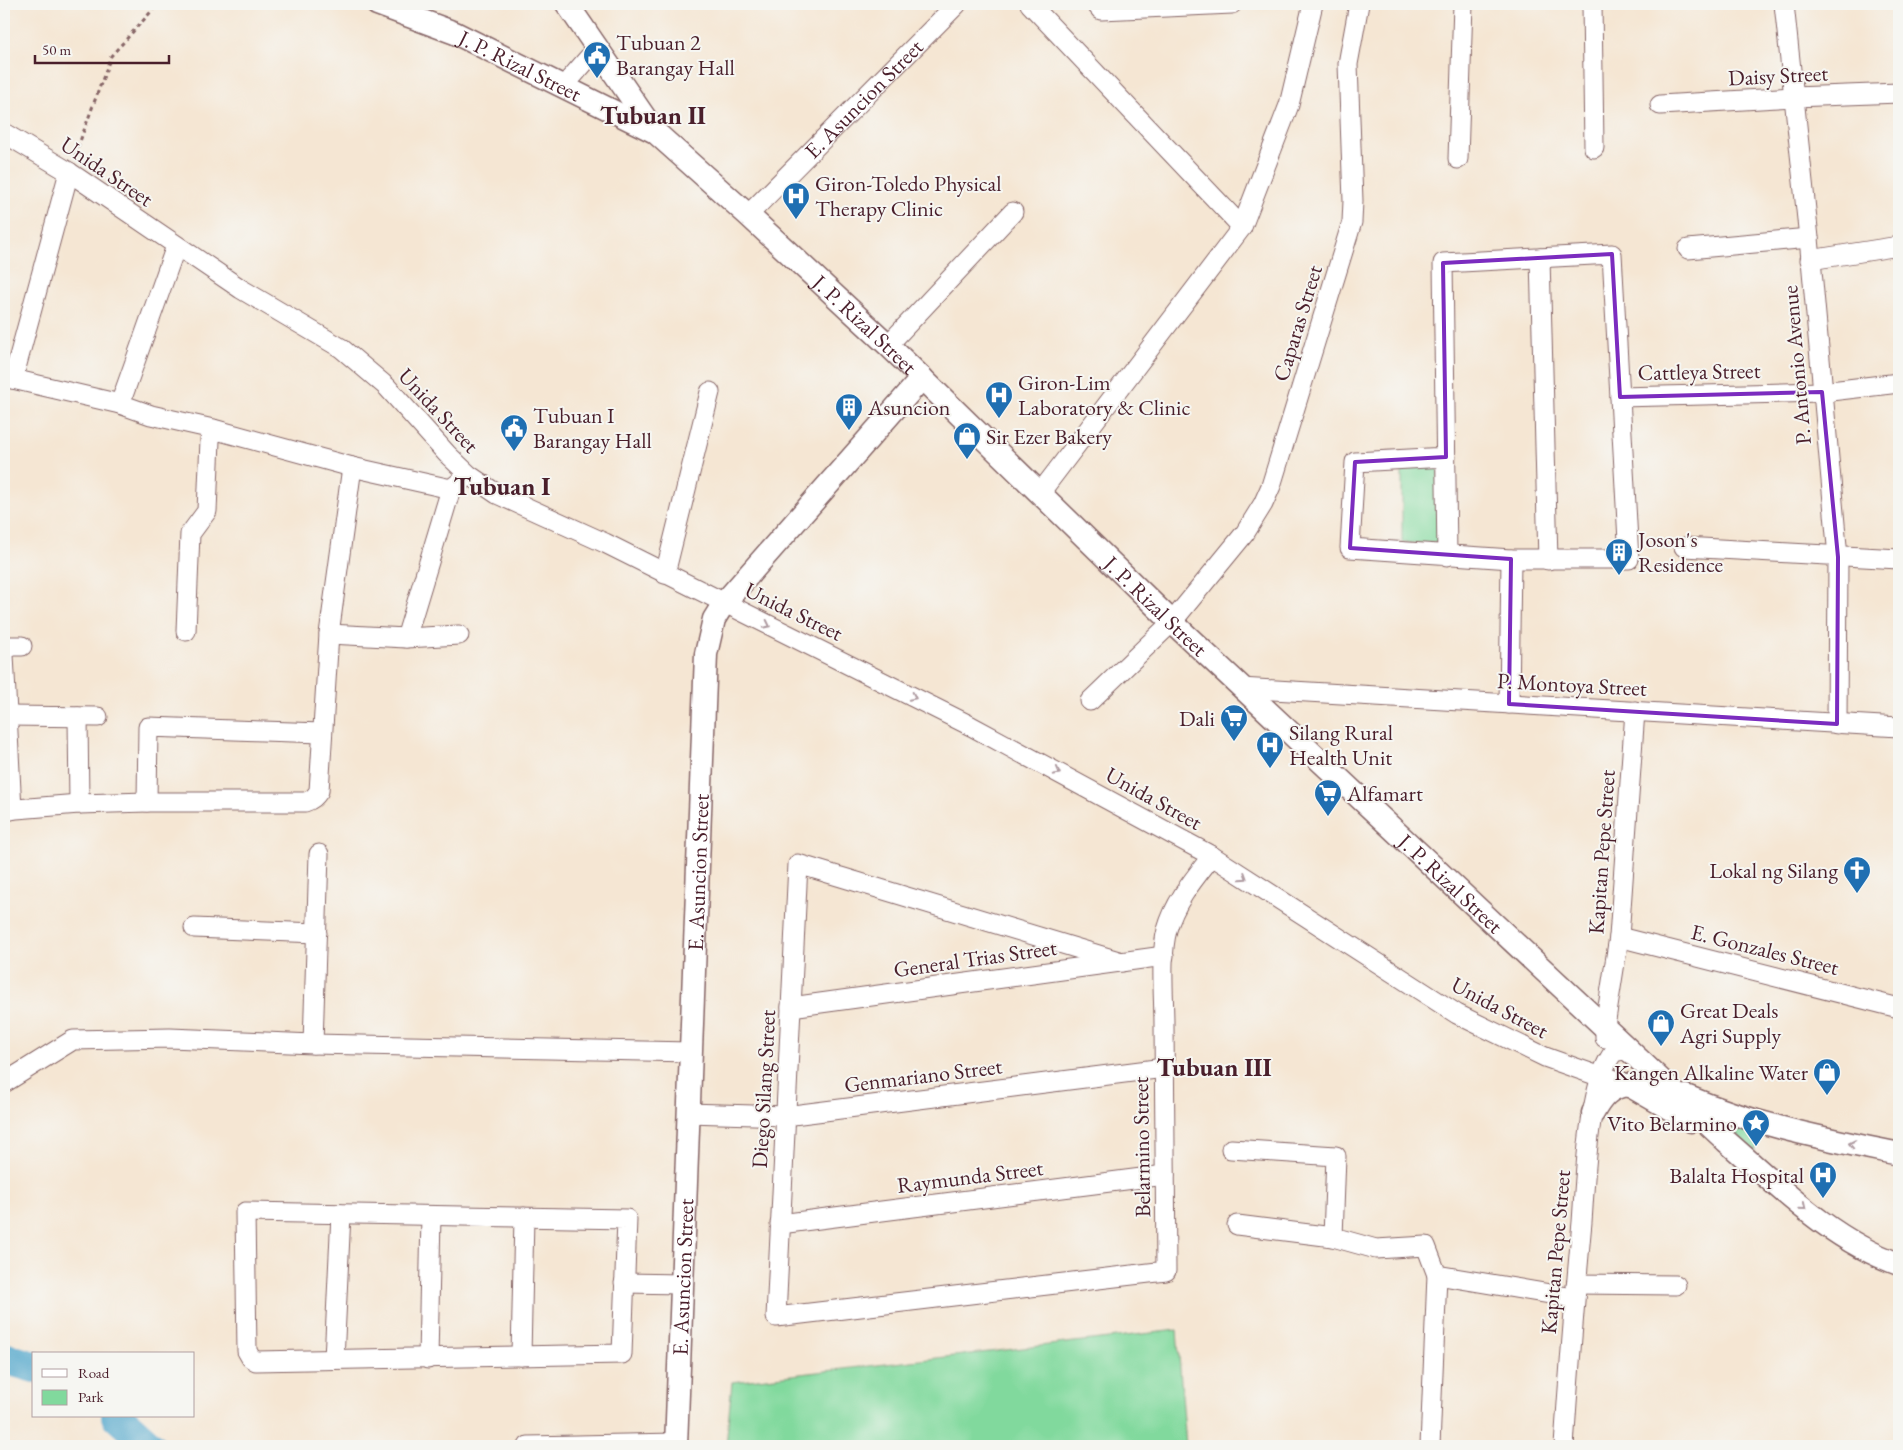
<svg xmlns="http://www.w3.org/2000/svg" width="1903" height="1450" font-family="'EB Garamond',serif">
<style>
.green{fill:#81d99d;stroke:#667c64}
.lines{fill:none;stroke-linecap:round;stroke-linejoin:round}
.river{stroke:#4ea4ca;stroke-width:32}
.minor-casing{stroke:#866566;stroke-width:21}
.major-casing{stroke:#866566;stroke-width:25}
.path{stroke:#866566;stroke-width:3;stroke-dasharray:4 4;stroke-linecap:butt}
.minor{stroke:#fff;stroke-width:19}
.major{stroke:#fff;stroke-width:22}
.oneway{stroke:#ae9aa0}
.marked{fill:none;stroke:#7b2cbf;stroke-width:4;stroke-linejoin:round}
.labels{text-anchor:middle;stroke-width:4;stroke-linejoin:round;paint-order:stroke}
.poi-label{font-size:22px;fill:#4a1f2b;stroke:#f6f6f2;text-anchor:start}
.street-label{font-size:22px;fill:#4a1f2b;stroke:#f6f6f2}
.quarter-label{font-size:25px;font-weight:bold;fill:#4a1f2b;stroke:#f6f6f2}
</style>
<rect width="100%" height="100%" fill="#f6f6f2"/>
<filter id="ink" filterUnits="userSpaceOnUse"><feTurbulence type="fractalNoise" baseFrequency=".02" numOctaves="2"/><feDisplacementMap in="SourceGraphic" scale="10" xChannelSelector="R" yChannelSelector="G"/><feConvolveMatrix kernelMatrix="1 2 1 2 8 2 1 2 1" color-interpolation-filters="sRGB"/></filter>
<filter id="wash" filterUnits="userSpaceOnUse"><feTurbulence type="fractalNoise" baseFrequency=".0096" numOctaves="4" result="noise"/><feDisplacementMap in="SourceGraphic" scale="20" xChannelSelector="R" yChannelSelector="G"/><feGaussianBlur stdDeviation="1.12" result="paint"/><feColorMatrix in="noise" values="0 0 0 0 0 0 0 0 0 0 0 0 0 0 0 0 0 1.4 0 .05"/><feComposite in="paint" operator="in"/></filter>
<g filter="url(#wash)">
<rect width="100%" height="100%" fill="#f5e6d3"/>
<g class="green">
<rect x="1402" y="466" width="36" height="77"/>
<path d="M1735,1128l27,7 -7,16 -22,-18z"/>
<path d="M1177,1330l9,116h-460l6,-64z"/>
</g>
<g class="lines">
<g class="river">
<path d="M4,1358l30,9"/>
<path d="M117,1416l33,30"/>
</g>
</g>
</g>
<g filter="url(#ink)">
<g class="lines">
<g class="minor-casing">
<g id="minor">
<path d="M1030,4l212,223"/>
<path d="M1096,4l5,6 131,-6"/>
<path d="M1592,4l2,144"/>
<path d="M1784,4l25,234 29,319 -1,167"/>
<path d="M563,87l35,-40"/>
<path d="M1660,105l134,-8 105,-4"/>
<path d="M4,133l65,39 172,117 100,59 46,39 60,67 22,21 28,19 108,49 366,183 241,130 245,158 88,43 56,20"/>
<path d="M1458,159l5,-155"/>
<path id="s1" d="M748,215l209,-211"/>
<path d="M1688,249l121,-11"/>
<path d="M1540,258l8,302"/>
<path d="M1810,260l89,-14"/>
<path d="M888,345l125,-133"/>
<path d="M4,377l116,27 31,11 62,14 139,38 99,22"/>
<path d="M13,379l56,-207"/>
<path d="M1620,397l202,-5 77,-9"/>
<path d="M120,404l56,-158"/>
<path d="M1446,457l-91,5 -5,86 161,11h118l-17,-305 -169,9 4,293"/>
<path d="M1040,493l202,-266 47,-122 24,-101"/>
<path d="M1684,547l215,12"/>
<path d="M665,574l45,-182"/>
<path d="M186,631l4,-97 17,-23 3,-71 3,-11"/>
<path d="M329,634l77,4 53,-3"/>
<path d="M406,638l45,-149 10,-8"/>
<path d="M4,646h18"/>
<path d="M4,655l8,155"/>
<path d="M1241,688l658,39"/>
<path d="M1090,701l82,-79 73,-89 18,-29 8,-18 81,-264 1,-21 -5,-137 11,-60"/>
<path d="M1509,704l2,-145"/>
<path d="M7,716l91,1"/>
<path d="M78,717l1,87"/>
<path d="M147,802l1,-75 174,6"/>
<path d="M4,810l75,-6 68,-2h158c7,-2 10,-5 14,-11l10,-157 23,-167"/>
<path d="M194,928l123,5"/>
<path d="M1619,937l280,71"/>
<path d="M1122,962l-324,-98 -22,453 390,-46c-1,-82 -2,-164 -2,-246 0,-28 -4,-69 3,-95 8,-29 27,-51 45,-74"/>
<path d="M791,1007l373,-51"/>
<path d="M1605,1038v-12l14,-89 16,-226"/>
<path d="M313,1044l6,-190"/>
<path d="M4,1083l69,-43 97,-2 143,6 377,8"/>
<path d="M688,1113l97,3 379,-48"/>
<path d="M1231,1149l105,7 -3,81"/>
<path d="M245,1212l382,7 -5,135 -366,7 -5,-3 -4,-7z"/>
<path d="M780,1224l385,-49"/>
<path d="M1237,1225l96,12 43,12 50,-3 11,29 137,23"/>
<path d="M624,1283l58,1"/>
<path d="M1576,1284l100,1"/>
<path d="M521,1356l3,-139"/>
<path d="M334,1359l7,-145"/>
<path d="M428,1359l3,-143"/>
<path d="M528,1446l148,-3"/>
<path d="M1430,1446l7,-171"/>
<path d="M1564,1446c5,-75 11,-149 18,-224 3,-40 6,-141 32,-170l10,-2 11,5"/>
</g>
</g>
<g class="major-casing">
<g id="major">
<path id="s2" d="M377,4l78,29 200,99 93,83 140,130 284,277 554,519c53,46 106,100 173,123"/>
<path d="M567,4l87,127"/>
<path d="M1601,1077l31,10 59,34"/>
<path d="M1686,1096c68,29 141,43 213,58"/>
<path d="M1593,1113c8,-15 16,-25 34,-28"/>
<path id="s3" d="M676,1446l30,-792 8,-35 10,-16 198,-225"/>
</g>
</g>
<path class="path" d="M75,155l36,-99 47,-52"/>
<use href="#minor" class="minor"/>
<use href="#major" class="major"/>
</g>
<defs><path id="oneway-chevron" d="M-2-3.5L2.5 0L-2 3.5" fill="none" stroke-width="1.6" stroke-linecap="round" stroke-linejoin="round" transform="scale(1.25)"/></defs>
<g class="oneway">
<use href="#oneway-chevron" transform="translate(767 625) rotate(26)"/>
<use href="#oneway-chevron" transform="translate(913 697) rotate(26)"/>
<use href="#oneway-chevron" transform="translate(1057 772) rotate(28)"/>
<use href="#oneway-chevron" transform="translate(1244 877) rotate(33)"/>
<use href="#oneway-chevron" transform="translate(1852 1144) rotate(-168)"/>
<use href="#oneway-chevron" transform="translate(1803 1207) rotate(39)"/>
</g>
</g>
<path class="marked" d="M1612,254l8,143 202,-5 16,165 -1,167 -328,-20 2,-145 -161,-11 5,-86 91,-5 -3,-194z"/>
<defs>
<g id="civic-pin" transform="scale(1.4375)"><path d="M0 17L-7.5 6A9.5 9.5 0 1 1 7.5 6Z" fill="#1f6fb2" stroke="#f6f6f2"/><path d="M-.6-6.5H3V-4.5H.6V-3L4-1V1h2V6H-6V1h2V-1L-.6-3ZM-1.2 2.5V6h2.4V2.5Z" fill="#fff"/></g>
<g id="hospital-pin" transform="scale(1.4375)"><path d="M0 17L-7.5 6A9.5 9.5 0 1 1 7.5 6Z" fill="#1f6fb2" stroke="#f6f6f2"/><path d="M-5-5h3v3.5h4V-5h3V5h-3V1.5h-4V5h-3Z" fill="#fff"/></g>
<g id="building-pin" transform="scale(1.4375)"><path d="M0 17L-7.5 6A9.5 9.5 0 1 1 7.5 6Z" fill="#1f6fb2" stroke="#f6f6f2"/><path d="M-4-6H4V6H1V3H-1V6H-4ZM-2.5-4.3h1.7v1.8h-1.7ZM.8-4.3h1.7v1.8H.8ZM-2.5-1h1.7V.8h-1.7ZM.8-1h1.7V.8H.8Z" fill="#fff"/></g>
<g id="shop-pin" transform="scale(1.4375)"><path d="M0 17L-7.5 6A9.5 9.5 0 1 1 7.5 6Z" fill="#1f6fb2" stroke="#f6f6f2"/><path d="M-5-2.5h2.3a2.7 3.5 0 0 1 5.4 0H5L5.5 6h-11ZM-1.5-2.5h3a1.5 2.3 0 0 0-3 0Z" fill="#fff"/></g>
<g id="supermarket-pin" transform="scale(1.4375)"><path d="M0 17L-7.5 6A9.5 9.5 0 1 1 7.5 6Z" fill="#1f6fb2" stroke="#f6f6f2"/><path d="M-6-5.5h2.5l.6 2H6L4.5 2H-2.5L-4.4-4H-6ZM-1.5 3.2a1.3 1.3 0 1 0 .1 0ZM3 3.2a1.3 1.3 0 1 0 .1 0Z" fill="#fff"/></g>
<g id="church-pin" transform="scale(1.4375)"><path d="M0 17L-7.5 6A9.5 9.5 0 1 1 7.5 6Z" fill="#1f6fb2" stroke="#f6f6f2"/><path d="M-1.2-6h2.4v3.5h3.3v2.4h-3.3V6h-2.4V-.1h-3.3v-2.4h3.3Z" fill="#fff"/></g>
<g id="sight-pin" transform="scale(1.4375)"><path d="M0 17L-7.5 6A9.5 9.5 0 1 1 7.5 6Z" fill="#1f6fb2" stroke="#f6f6f2"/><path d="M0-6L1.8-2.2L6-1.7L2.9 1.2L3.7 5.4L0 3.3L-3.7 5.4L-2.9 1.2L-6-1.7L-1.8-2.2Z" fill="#fff"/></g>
</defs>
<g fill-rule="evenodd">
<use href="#civic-pin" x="597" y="55"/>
<use href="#hospital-pin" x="796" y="196"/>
<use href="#hospital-pin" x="999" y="395"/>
<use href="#building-pin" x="849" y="407"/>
<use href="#civic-pin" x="514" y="428"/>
<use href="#shop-pin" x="967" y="436"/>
<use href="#building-pin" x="1619" y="552"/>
<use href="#supermarket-pin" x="1234" y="718"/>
<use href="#hospital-pin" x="1270" y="745"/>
<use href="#supermarket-pin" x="1328" y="793"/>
<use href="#church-pin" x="1857" y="870"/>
<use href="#shop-pin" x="1661" y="1023"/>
<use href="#shop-pin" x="1827" y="1072"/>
<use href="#sight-pin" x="1756" y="1123"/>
<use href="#hospital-pin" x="1823" y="1175"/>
</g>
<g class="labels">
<g class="poi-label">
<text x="616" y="50">Tubuan 2<tspan x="616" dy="25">Barangay Hall</tspan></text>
<text x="815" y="191">Giron-Toledo Physical<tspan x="815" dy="25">Therapy Clinic</tspan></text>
<text x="1018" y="390">Giron-Lim<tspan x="1018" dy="25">Laboratory &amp; Clinic</tspan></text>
<text x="868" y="415">Asuncion</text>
<text x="533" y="423">Tubuan I<tspan x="533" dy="25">Barangay Hall</tspan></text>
<text x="986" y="444">Sir Ezer Bakery</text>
<text x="1638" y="547">Joson's<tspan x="1638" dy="25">Residence</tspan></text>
<text x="1215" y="726" text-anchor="end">Dali</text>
<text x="1289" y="740">Silang Rural<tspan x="1289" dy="25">Health Unit</tspan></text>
<text x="1347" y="801">Alfamart</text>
<text x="1838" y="878" text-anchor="end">Lokal ng Silang</text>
<text x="1680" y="1018">Great Deals<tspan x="1680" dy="25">Agri Supply</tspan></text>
<text x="1808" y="1080" text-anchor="end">Kangen Alkaline Water</text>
<text x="1737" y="1131" text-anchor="end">Vito Belarmino</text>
<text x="1804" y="1183" text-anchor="end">Balalta Hospital</text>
</g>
<g class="street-label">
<text dy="8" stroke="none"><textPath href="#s2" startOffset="156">J. P. Rizal Street</textPath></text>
<text transform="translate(1778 75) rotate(-3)" y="8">Daisy Street</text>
<text dy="8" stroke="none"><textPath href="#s1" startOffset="164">E. Asuncion Street</textPath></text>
<text transform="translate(107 171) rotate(34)" y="8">Unida Street</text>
<text transform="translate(1297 323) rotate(-73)" y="8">Caparas Street</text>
<text dy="8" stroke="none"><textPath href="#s2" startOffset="591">J. P. Rizal Street</textPath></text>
<text transform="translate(1796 365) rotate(-95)" y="8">P. Antonio Avenue</text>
<text transform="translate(1699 371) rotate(-1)" y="8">Cattleya Street</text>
<text transform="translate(439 410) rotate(47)" y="8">Unida Street</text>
<text dy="8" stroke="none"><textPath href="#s2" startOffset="996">J. P. Rizal Street</textPath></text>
<text transform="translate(794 611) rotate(26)" y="8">Unida Street</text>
<text transform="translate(1572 684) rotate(3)" y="8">P. Montoya Street</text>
<text transform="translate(1154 798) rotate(29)" y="8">Unida Street</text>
<text transform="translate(1601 852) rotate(-86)" y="8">Kapitan Pepe Street</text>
<text dy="8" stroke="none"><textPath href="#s3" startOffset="574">E. Asuncion Street</textPath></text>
<text dy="8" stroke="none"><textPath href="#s2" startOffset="1401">J. P. Rizal Street</textPath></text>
<text transform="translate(1765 949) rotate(14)" y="8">E. Gonzales Street</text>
<text transform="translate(975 958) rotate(-8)" y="8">General Trias Street</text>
<text transform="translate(1500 1007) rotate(28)" y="8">Unida Street</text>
<text transform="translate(923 1075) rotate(-7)" y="8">Genmariano Street</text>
<text transform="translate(763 1089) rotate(-87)" y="8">Diego Silang Street</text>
<text transform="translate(1141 1147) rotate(-91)" y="8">Belarmino Street</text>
<text transform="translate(970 1176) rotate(-7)" y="8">Raymunda Street</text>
<text transform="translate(1555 1252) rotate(-85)" y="8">Kapitan Pepe Street</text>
<text dy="8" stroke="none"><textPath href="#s3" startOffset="169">E. Asuncion Street</textPath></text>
</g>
<g class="quarter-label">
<text x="653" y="124">Tubuan II</text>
<text x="502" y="495">Tubuan I</text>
<text x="1214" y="1076">Tubuan III</text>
</g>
</g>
<rect width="1903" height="1450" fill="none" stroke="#f6f6f2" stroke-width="20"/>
<rect x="32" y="1352" width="162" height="65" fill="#f6f6f2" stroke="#b1a0a2"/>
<rect x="42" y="1369" width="25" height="8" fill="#ffffff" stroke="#b1a0a2"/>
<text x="78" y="1378" font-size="15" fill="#4a1f2b">Road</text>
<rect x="42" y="1390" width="25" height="15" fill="#81d99d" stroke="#b1a0a2"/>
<text x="78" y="1402" font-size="15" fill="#4a1f2b">Park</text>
<path d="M35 55v8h134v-8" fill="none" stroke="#4a1f2b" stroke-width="2.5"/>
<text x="42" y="55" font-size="15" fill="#4a1f2b" stroke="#f6f6f2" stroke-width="4" paint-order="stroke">50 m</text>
</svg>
